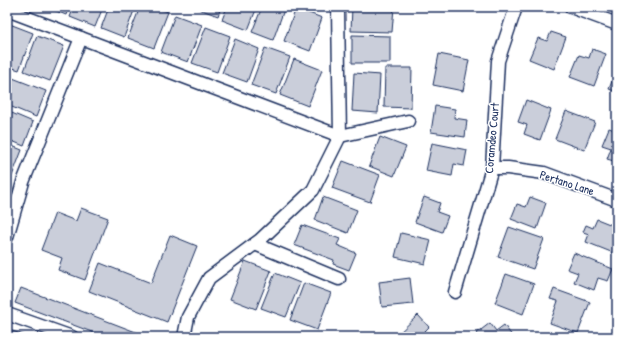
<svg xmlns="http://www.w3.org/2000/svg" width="624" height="344" font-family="'Patrick Hand',sans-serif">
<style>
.building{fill:#caceda;stroke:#1b2f5e}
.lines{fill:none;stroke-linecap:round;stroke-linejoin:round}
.minor-casing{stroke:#1b2f5e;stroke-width:15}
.minor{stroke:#fff;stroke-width:12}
.labels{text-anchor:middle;stroke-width:3;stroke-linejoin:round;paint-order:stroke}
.street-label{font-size:12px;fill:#1b2f5e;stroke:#fff}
</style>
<rect width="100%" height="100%" fill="#fff"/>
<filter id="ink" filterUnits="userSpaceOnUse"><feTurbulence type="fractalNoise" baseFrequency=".025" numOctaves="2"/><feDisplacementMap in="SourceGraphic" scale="8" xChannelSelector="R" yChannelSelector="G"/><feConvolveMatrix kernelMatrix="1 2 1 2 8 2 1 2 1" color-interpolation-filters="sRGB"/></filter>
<g filter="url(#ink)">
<g class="building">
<path d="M46,7h23l-3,8z"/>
<path d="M74,7h29l-8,20 -25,-10z"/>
<path d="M109,7h23l3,1 -11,29 -23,-9z"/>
<path d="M140,7h15l13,5 -14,36 -26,-10z"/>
<path d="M194,7h27l-3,9z"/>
<path d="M227,7h30l-9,23 -26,-10z"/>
<path d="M262,7h23l-12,33 -21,-8z"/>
<path d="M352,7h42l-2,25 -41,-1z"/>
<path d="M296,8l26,10 -12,33 -26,-10z"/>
<path d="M175,15l27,10 -14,37 -27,-10z"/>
<path d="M7,23l26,10 -14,37 -12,-4z"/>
<path d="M206,27l24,9 -13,36 -25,-9z"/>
<path d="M551,32l15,5 -12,32 -25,-10 9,-21 9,3z"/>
<path d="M352,35l38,1v27h-38z"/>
<path d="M37,36l27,10 -14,35 -26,-10z"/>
<path d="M235,39l24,10 -12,33 -25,-9z"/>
<path d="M265,48l25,9 -14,37 -25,-9z"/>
<path d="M592,49l14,5 -12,32 -24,-9 9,-22 10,3z"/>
<path d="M439,54l30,6 -6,31 -30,-6z"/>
<path d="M294,59l28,11 -14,36 -28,-11z"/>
<path d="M385,68h27l-1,40 -27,-1z"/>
<path d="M617,68v24l-8,-3z"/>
<path d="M354,73l26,2 -2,38 -26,-2z"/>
<path d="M10,77l36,14 -10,26 -29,-12v-21z"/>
<path d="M526,100l25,10 -11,30 -16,-6 3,-9 -9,-3z"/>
<path d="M435,106l20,3 -1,9 13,2 -2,17 -34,-5z"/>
<path d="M7,111l26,11 -9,24 -17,-7z"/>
<path d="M566,111l29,11 -11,28 -29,-11z"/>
<path d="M609,128l8,3v31l-10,-3 4,-11 -9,-3z"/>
<path d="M380,137l26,10 -12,29 -25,-10z"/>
<path d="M432,143l35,7 -3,16 -10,-2 -2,12 -26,-5z"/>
<path d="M7,144l15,6 -10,26 -5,-2z"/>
<path d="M343,161l37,14 -10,27 -38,-14z"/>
<path d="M7,179l4,2 -4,9z"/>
<path d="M323,197l34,13 -9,23 -33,-13z"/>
<path d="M424,197l16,6 -3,9 11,4 -6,16 -27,-10z"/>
<path d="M530,197l16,6 -9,26 -26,-10 6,-15 9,3z"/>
<path d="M81,208l27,10 -23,62 -27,-10 4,-12 -21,-8 14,-37 21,8z"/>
<path d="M597,219l20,8v24l-1,3 -30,-12 3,-8 -6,-2 3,-7 7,3z"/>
<path d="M302,225l38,14 -3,6 19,8 -7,17 -16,-6 1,-4 -40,-15z"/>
<path d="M509,227l35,12 -11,30 -35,-12z"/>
<path d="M401,233l30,7 -6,24 -30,-7z"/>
<path d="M170,235l27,11 -30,76 -78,-31 11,-28 51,20z"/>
<path d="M574,253l39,16 -5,12 -10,-3 -4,12 -20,-8 4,-9 -11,-4z"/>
<path d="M245,261l26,10 -15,38 -26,-10z"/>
<path d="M275,273l25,10 -14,34 -25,-9z"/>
<path d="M506,274l28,10 -11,30 -28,-11z"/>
<path d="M410,278l3,26 -31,3 -3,-25z"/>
<path d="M304,283l27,10 -14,37 -27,-10z"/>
<path d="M21,288l120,46 -1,3h-35l-90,-34z"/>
<path d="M554,289l36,13 -12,31 -28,-10 8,-22 -8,-2z"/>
<path d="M418,315l11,12 -7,7 3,3h-30z"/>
<path d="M490,323l6,8 8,-6 9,12h-33l-3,-4z"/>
<path d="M7,329l19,7 -1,1h-18z"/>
</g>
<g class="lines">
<g class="minor-casing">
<g id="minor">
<path d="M571,7l46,17"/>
<path d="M7,10l333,126 68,-15"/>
<path d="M492,168h16l36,5 73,27"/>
<path d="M7,237l16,-55 58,-144"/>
<path d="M255,244l84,35"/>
<path d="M455,292l37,-124 6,-107 18,-54"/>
<path d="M7,314l65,23"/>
<path d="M184,337l4,-20 21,-39 51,-38 53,-50 27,-54 -2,-126 1,-3"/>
</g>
</g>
<use href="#minor" class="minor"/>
</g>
</g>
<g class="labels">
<g class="street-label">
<text transform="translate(492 138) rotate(-85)" y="4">Coramdeo Court</text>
<text transform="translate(567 183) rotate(18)" y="4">Pertano Lane</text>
</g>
</g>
<rect width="624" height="344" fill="none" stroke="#fff" stroke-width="24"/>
<rect x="12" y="12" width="600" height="320" fill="none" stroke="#1b2f5e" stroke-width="1.5" filter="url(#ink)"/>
</svg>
